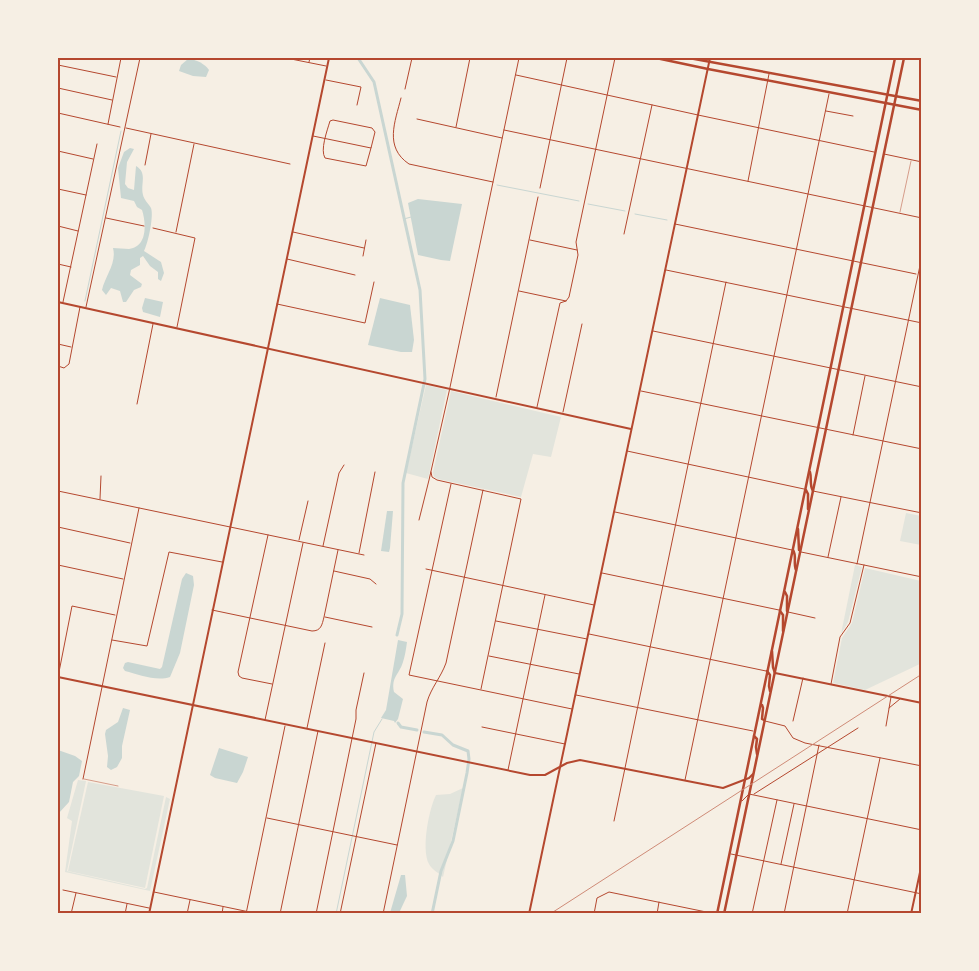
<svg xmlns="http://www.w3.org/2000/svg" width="979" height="971" font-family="Cabin,sans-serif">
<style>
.green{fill:#e2e4dc}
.water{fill:#c9d6d2}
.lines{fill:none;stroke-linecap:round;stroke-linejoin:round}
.stream{stroke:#c9d6d2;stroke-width:1}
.canal{stroke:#c9d6d2;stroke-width:3}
.service{stroke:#b5482f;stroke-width:0.5}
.minor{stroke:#b5482f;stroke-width:1}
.tertiary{stroke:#b5482f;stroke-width:2}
.primary{stroke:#b5482f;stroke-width:2.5}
.rail{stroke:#cf8b77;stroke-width:1}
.neatline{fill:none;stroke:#b5482f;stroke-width:2}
</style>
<rect width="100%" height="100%" fill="#f6efe4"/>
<g class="green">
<path d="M426,385l21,5 -19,89 -22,-6z"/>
<path d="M451,391l110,26 -10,40 -18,-3 -12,43 -83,-18 -4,-2 -1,-5z"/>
<path d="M906,513l15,3v29l-21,-4z"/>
<path d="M855,565l7,2 -14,55 -7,12z"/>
<path d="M865,568l56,13 1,82 -57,27 -32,-7 9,-45 10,-15z"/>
<path d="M78,780l8,1 -19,90 78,18 2,-1 19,-91 4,2 -20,92 -85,-19 7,-51 -5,-3z"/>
<path d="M88,782l76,14 -19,92 -77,-17z"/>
<path d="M463,788l-20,89c-4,-4 -12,-8 -14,-13 -8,-15 0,-55 7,-69l14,-1z"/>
</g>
<g class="water">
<path d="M188,59c8,0 17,5 21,11l-3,7 -13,-1 -14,-5 2,-6z"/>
<path d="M130,148l4,1 -7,13 -2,22 3,4 6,2 2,-24c12,7 4,18 7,29 1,5 6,9 8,13 3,8 -3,36 -7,43l17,11 3,11 -3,8 -3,-2v-7l-8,-6 -7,-10 -3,2v7l-9,5 -1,5 12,9 -1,3 -7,3 -8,12h-3l-3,-11 -9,-3 -5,7 -4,-5c3,-14 15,-27 11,-42 5,0 11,1 16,1 19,-2 17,-27 13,-39l-5,-3 -3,-6 -13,-3 -3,-30 6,-16z"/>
<path d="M418,199l44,5 -12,57 -9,-1 -23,-5 -10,-52z"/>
<path d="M145,298l18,4 -3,15 -17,-5 -1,-4z"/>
<path d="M380,298l30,7 4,35 -2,12h-11l-33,-7z"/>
<path d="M387,511h6l-3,37 -1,4 -8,-1z"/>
<path d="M186,573l7,3 1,9 -14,68 -10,24c-14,5 -32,-3 -45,-6l-2,-3 2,-5 3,-1 32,7 2,-2 20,-88z"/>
<path d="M398,640l9,2c-1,7 -2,14 -4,20 -4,13 -12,15 -9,30l9,7 -5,20 -3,4 -1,-2 -13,-3 5,-8z"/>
<path d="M123,708l7,2 -8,36v12l-5,9 -6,3 -4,-3 1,-11 -3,-22 1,-4 12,-8z"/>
<path d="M219,748l29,9 -5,15 -6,11 -22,-5 -5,-3z"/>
<path d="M58,750l17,6 7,5 -3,15 -6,6 -4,20 -11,12z"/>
<path d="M401,875h4l2,21 -8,17h-9z"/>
</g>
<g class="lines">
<g class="stream">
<path d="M497,185l82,16"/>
<path d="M588,204l37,7"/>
<path d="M635,214l32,6"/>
<path d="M404,219l7,-2"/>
<path d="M85,301l36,-170"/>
<path d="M336,914l38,-182 8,-13"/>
</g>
<g class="canal">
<path d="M358,58l16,24 46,208 5,89 -22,104 -1,131 -5,21"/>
<path d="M398,723l3,4 16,3"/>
<path d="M424,732l18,3 11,10 15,6 1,8 -2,14 -14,68 -12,30 -9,43"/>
</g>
<g class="service">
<path d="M900,212l11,-51"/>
<path d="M84,779l34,7"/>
</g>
<g class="minor">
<path d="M286,58l40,8"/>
<path d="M309,62l1,-4"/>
<path d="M58,65l58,12"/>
<path d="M516,75l182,40 176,37"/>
<path d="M326,80l35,7 -4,18"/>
<path d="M58,88l54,12"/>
<path d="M405,89l7,-31"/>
<path d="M401,98c-6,24 -17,49 8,66l84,18"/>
<path d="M826,111l27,5"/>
<path d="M58,113l62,14"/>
<path d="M417,119l85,19"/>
<path d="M108,124l13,-66"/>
<path d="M456,127l14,-69"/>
<path d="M126,128l164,36"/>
<path d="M504,130l418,88"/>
<path d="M313,136l58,12 4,-16 -3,-4 -39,-8 -3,1c-3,10 -10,29 -5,37l41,8 5,-18"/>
<path d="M58,151l35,8"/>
<path d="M884,154l38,8"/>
<path d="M145,165l6,-31"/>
<path d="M748,181l21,-107"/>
<path d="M540,188l27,-130"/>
<path d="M58,189l28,6"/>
<path d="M106,218l38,8"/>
<path d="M675,224l241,50"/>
<path d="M58,226l20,5"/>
<path d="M153,228l42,10 -18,89"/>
<path d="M176,232l18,-88"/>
<path d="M293,232l71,16"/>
<path d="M624,234l28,-129"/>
<path d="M530,240l47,10"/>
<path d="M363,256l3,-16"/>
<path d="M287,259l68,16"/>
<path d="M58,264l13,3"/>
<path d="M666,270l256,53"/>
<path d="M519,291l47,10"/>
<path d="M63,302l34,-158"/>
<path d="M277,304l88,19 9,-41"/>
<path d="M86,307l54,-249"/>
<path d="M653,331l269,56"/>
<path d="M58,344l13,3"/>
<path d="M58,366l6,2 5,-4 11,-57"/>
<path d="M641,391l281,58"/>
<path d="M496,397l42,-200"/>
<path d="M137,404l16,-80"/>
<path d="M537,407l23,-104 6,-2 3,-4 9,-42 -2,-13 39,-184"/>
<path d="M563,412l19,-88"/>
<path d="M58,418l1,1"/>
<path d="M853,435l12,-59"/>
<path d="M627,451l177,38"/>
<path d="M431,472l1,5 5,3 84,19 -40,190"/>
<path d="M451,484l-42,191 163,34"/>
<path d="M58,491l306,64"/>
<path d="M813,491l109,22"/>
<path d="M100,499l1,-23"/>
<path d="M615,512l177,38"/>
<path d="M419,520l10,-40 20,-88 70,-334"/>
<path d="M58,527l72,16"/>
<path d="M268,535l-30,137 1,4 3,2 30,6"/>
<path d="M299,540l9,-39"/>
<path d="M323,546l16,-73 5,-8"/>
<path d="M801,552l121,25"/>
<path d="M359,553l16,-81"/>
<path d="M828,557l13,-60"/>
<path d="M857,564l65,-308"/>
<path d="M58,565l65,14"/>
<path d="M426,569l168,36"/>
<path d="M334,571l36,8 6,5"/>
<path d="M602,573l177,37"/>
<path d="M212,610l100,21c9,0 10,-6 12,-14l14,-67"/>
<path d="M788,612l27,6"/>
<path d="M325,617l47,10"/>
<path d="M496,621l91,18"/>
<path d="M589,634l177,37"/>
<path d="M112,640l35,6 22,-94 53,10"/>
<path d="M489,656l90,18"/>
<path d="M58,677l14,-71 43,9"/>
<path d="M831,684l9,-47 10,-14 14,-58"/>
<path d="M576,695l177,36"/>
<path d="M889,708l11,-9"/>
<path d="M265,720l38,-177"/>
<path d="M765,721l20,5 8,12 12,5 117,23"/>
<path d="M793,721l10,-43"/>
<path d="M886,726l5,-29"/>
<path d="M482,727l83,17"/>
<path d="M307,728l18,-85"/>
<path d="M508,770l37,-175"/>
<path d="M83,779l56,-271"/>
<path d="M685,780l144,-686"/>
<path d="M754,794l104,-66"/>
<path d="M742,801l7,-7 173,36"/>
<path d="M267,818l130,27"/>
<path d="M614,821l112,-539"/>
<path d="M731,854l191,40"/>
<path d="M781,864l13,-60"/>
<path d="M63,890l86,18"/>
<path d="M154,892l105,22"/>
<path d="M71,914l5,-21"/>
<path d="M125,914l2,-10"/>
<path d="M187,914l3,-14"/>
<path d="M222,914l1,-7"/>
<path d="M246,914l39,-188"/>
<path d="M280,914l38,-183"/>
<path d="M316,914l40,-195v-9l8,-37"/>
<path d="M340,914l36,-171"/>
<path d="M383,914l44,-212c4,-14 14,-25 19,-39l37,-173"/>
<path d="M594,914l3,-16 12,-6 107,22"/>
<path d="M657,914l2,-12"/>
<path d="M752,914l25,-114"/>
<path d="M784,914l35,-169"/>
<path d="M847,914l33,-156"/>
</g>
<g class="tertiary">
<path d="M58,302l573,127"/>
<path d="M775,673l147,30"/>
<path d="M58,677l472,98h15l22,-12 13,-3 143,28 26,-10 4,-4"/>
<path d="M149,914l180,-856"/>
<path d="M529,914l181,-856"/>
<path d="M911,914l11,-51"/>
</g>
<g class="primary">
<path d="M656,58l52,11 214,41"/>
<path d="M689,58l233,43"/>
<path d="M810,472c2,7 -1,12 3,19"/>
<path d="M806,490l2,4v15"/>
<path d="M798,529l1,21"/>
<path d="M793,550c4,6 0,13 3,20"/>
<path d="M785,592l2,4v15"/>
<path d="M780,611l3,4v16"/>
<path d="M772,651l1,16 2,6"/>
<path d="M767,671l3,4 -1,11 1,5"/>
<path d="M762,705l1,3 -1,11 2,1"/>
<path d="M754,736l3,3 -1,8 1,7"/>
<path d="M717,914l178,-856"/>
<path d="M724,914l180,-856"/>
</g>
<path class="rail" d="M550,914l372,-240"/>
</g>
<rect width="979" height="971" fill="none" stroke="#f6efe4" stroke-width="118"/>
<rect x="59" y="59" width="861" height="853" class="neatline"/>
</svg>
